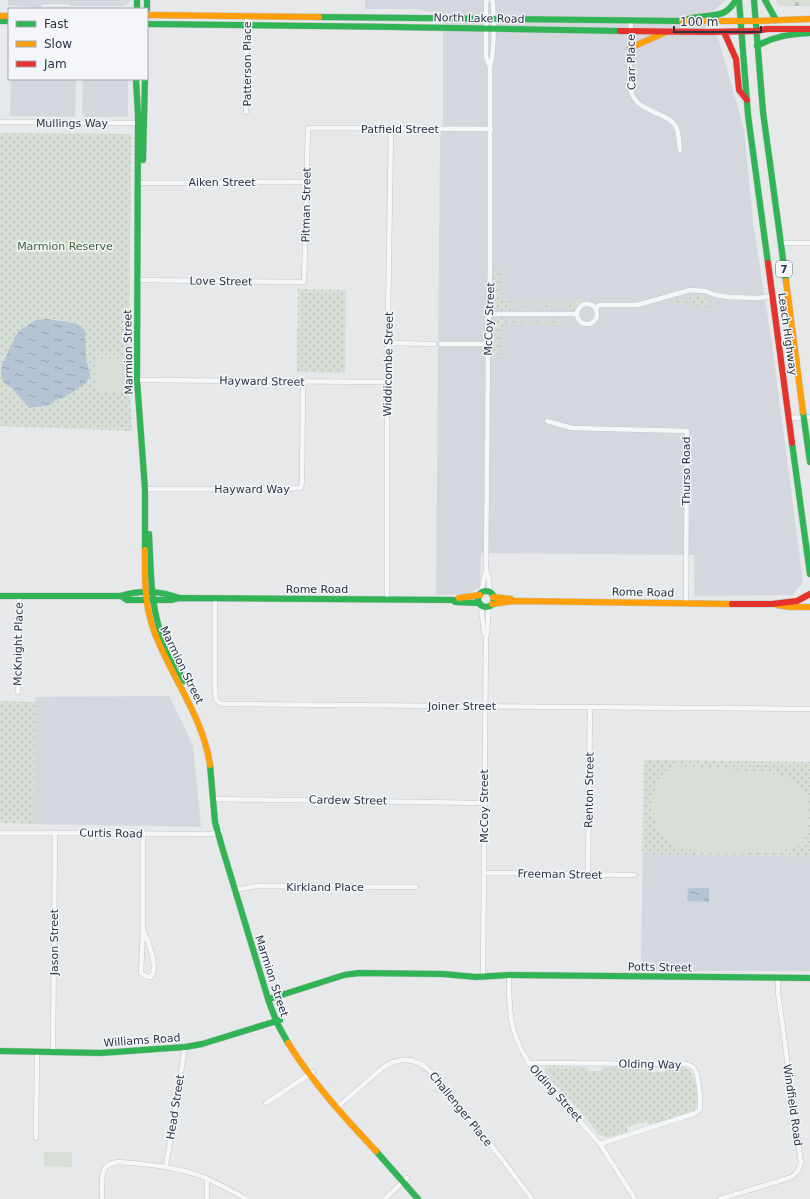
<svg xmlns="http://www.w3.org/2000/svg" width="810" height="1199" font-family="'DejaVu Sans',sans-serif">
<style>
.built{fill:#d4d7dd}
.grass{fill:url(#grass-dots)}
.forest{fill:url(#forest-firs)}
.garden{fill:#d6ded6}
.water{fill:url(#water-ripples)}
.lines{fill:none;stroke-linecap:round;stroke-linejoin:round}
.street-casing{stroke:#c4c6c8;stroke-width:5.5}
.fast-casing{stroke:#c4c6c8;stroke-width:7}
.slow-casing{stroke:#c4c6c8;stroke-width:7}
.jam-casing{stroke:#c4c6c8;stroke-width:7}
.street{stroke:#f5f6f7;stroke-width:4.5}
.fast{stroke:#30b455;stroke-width:6}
.slow{stroke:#ff9f0a;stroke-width:6}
.jam{stroke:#e5322d;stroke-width:6}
.labels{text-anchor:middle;stroke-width:3;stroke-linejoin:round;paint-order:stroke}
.shield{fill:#f4f6f9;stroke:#676e7b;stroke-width:1}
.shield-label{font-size:10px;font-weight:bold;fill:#2b3445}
.street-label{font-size:11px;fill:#2b3445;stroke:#f4f6f9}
.park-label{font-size:11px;fill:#3f6138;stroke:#f4f6f9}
</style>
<defs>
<pattern id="grass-dots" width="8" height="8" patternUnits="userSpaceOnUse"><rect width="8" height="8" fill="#d6ded6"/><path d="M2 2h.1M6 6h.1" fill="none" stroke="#b8bfb9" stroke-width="1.8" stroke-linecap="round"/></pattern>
<pattern id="forest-firs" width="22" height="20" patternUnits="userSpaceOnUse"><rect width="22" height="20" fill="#d6ded6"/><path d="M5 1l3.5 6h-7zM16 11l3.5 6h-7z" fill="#b8bfb9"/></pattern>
<pattern id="water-ripples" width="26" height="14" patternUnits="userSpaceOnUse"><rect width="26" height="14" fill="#b4c4d5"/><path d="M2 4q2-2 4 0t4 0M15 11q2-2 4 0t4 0" fill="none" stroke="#93a0af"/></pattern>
</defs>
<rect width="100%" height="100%" fill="#e6e8ea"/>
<g class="built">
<path d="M8,0h121v3l-6,3h-53v-2h-28l-1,4 -33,-3z"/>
<path d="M365,0h361l-15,13 33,116 9,93 19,122 31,238 -11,13 -98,1v-41l-213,-2 -1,33 -11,8 -33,1 4,-456 3,-16v-109l-30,-5h-48z"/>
<path d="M11,79h65l-1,38 -65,-1z"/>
<path d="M83,79h45v38h-44v-3h-2z"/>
<path d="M169,696l24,49 8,82 -167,-3 1,-127z"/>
<path d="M644,760l166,2v209h-169z"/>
</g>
<g class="grass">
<path d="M0,133l131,1 -2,243 3,54 -132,-5z"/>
<path d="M494,269h5v26h4l-3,4 5,5 4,-3 14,2 2,3 -1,5h-2v-6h-8l-3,5h-10l-5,-3 -3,-7z"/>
<path d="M298,289l48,1 -1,83 -48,-1z"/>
<path d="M692,294l13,2 3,4 -1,7 -14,-1v-5h-4l-4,3h-13v-2l19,-4z"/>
<path d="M531,297v5l45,1 1,-5 6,1c-2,7 -9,12 -17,11l2,-5 -10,1 -3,4h-2l3,-4 -8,-1 -3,5h-2l2,-4 -10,-1 -4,5 -1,-2z"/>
<path d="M505,316l-2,5h10l3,-4h2l-2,5h10l3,-5h2l-2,5h12l3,-5h2l-2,5h10l4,-5h2l2,2 -1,6 -58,-1 -1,5 -3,1v24l1,2h-6v-31l4,-7z"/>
<path d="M0,701l35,1 -1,122 -34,-1z"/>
<path d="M644,760l166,2v95l-168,-3z"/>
<path d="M547,1066l41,1 1,4h13v-4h50l1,5h12v-5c7,0 18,-2 24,3 6,5 10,28 8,36 -1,3 -3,5 -6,6l-42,13 -2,-4 -20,6 1,5 -22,6 -1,-2 -6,-1 -20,-25 -33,-35 -1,-7z"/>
</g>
<path class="forest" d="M776,0h34v6h-31z"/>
<g class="garden">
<path d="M95,358h31l1,35h-32z"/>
<path d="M676,765c23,2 46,4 69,6 13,1 30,1 42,7 7,4 19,11 22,20 1,10 1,39 -8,46 -12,9 -40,8 -56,9 -24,1 -52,2 -74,-10 -20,-11 -23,-47 -11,-65 3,-6 10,-10 16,-13z"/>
<path d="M44,1152h28v15l-28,-1z"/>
</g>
<g class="water">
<path d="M48,319l29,5 6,4 2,4 1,26 4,17 -3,7 -7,5 -15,10 -9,3 -6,5 -21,3 -16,-19 -9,-6 -3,-9 1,-9 13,-28 5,-7 16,-10z"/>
<path d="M688,888h21v14l-22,-1z"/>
</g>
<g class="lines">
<g class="street-casing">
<g id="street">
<path d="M487,0l-1,3v54l4,10"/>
<path d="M631,21c0,16 -4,61 1,73 8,20 37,17 45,35 2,6 2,15 3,21"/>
<path d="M246,112l1,-96"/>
<path d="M0,122l140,1"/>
<path d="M139,183l167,-1"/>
<path d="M781,243h29"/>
<path d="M138,280l166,2 4,-154 183,1"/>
<circle cx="587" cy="314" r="10"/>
<path d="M595,308l5,-3h37l53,-15 15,1 10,4 14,2 28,1 16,-2"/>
<path d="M488,314h89"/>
<path d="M389,343l45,1"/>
<path d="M441,344h47"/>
<path d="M137,380l250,2"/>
<path d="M789,418l21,-1"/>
<path d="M547,421l25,7 115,3 -1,171"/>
<path d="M145,489h140l16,-1 1,-6 1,-100"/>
<path d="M486,572l2,2 2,19"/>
<path d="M481,593l4,-19 1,-2 2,-222 2,-84v-199c5,-18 4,-45 3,-64l-1,-3"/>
<path d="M215,598v91l1,11 6,4 588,5"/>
<path d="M387,599v-217l4,-253"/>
<path d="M481,605l3,28 2,1 -3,343"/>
<path d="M486,634l1,-1 2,-27"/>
<path d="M18,692l1,-96"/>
<path d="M213,799l271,4"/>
<path d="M0,833h55l145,1h11l10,-3"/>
<path d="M143,833v97l-2,43 6,4h4c8,-9 -3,-37 -8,-47"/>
<path d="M485,873l150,2"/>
<path d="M588,874l2,-167"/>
<path d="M234,890l23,-4 159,1"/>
<path d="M509,975c0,36 0,57 20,88l71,81 35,55"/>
<path d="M53,1051l2,-218"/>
<path d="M529,1063l158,1c2,1 4,2 6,3 6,5 8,34 7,42l-4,4 -96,31"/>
<path d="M266,1103l47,-31"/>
<path d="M336,1108l49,-42c17,-10 32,-8 46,6l71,87 30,40"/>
<path d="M36,1138l1,-86"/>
<path d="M166,1166l19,-119"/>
<path d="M102,1199c1,-15 -5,-36 16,-37 30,2 62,5 90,17 13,6 26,13 39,20"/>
<path d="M207,1199v-20"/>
<path d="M385,1199l22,-21"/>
<path d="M720,1199l72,-22 6,-6 3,-8 -23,-170v-15"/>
</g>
</g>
<g class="fast-casing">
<g id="fast">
<path d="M137,0v9"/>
<path d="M147,0v9"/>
<path d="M739,0l9,115 20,148"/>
<path d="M754,0l9,112 23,169"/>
<path d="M765,0l11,20"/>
<path d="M319,17l363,4"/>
<path d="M0,21h9"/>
<path d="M679,21c6,-1 12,-3 19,-4 18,-3 27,1 38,-17"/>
<path d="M147,24c158,1 315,4 473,7"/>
<path d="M757,46c17,-10 34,-12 53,-13"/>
<path d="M136,79l2,36 -1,265 8,109v61"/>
<path d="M143,160l2,-81"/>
<path d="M803,412l7,50"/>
<path d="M792,443l18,131"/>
<path d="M149,534c2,34 1,68 12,100 6,16 15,32 23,47"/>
<circle cx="486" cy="599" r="8"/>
<path d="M0,596h121c18,-6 41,-5 58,2"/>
<path d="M121,596l6,4h44l8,-2 275,2 1,2 24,1"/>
<path d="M210,765l5,57 7,25 47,155 8,21 11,20"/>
<path d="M269,999l75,-24 15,-2 84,1 33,3 33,-2 301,3"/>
<path d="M0,1051l101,2 84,-6 17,-3 78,-24"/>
<path d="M376,1151l42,48"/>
</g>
</g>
<g class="slow-casing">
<g id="slow">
<path d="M147,15l172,2"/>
<path d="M0,16h9"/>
<path d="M682,21h73l55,-2"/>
<path d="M630,48l36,-16"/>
<path d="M786,281l17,131"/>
<path d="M145,550c0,29 -1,54 9,81 17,46 49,85 56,134"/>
<path d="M493,597l18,2"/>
<path d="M459,598l21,-3"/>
<path d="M492,604l22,-3 218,3"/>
<path d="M777,605l13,2h20"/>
<path d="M288,1043c25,40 56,74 88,108"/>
</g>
</g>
<g class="jam-casing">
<g id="jam">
<path d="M620,31l89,1 47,-1 11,-2h43"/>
<path d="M724,32l12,27 3,31 8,10"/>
<path d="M768,263l24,180"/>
<path d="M732,604h40l25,-3 13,-7"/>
</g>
</g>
<use href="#street" class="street"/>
<use href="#fast" class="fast"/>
<use href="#slow" class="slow"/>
<use href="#jam" class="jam"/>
</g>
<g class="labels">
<rect class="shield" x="776" y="261" width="16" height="16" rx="3"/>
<g class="shield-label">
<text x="784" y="273">7</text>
</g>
<g class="street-label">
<text transform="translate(479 18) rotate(1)" y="4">North Lake Road</text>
<text transform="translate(631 62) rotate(-91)" y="4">Carr Place</text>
<text transform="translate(247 64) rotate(-90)" y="4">Patterson Place</text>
<text x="72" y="127">Mullings Way</text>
<text x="400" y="133">Patfield Street</text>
<text x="222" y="186">Aiken Street</text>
<text transform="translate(306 205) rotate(-89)" y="4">Pitman Street</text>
<text transform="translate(221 281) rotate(1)" y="4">Love Street</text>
<text transform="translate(489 319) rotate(-88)" y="4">McCoy Street</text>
<text transform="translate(788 334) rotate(82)" y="4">Leach Highway</text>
<text transform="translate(128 352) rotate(-91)" y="4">Marmion Street</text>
<text transform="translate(388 364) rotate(-89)" y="4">Widdicombe Street</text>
<text transform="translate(262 381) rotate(1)" y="4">Hayward Street</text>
<text transform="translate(686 471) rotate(-90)" y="4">Thurso Road</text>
<text x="252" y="493">Hayward Way</text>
<text x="317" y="593">Rome Road</text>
<text transform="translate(643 592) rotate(1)" y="4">Rome Road</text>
<text transform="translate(18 644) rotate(-89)" y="4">McKnight Place</text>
<text transform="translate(182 665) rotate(64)" y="4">Marmion Street</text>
<text x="462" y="710">Joiner Street</text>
<text transform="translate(589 790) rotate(-89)" y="4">Renton Street</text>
<text transform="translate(348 800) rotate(1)" y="4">Cardew Street</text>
<text transform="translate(484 806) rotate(-90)" y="4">McCoy Street</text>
<text transform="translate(111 833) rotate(1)" y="4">Curtis Road</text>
<text transform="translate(560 874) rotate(1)" y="4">Freeman Street</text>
<text x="325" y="891">Kirkland Place</text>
<text transform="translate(54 942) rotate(-90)" y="4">Jason Street</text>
<text transform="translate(660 967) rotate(1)" y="4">Potts Street</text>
<text transform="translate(272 976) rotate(72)" y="4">Marmion Street</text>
<text transform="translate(142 1040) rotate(-4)" y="4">Williams Road</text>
<text transform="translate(650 1064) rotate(1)" y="4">Olding Way</text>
<text transform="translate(556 1093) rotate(48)" y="4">Olding Street</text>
<text transform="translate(793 1105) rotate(82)" y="4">Windfield Road</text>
<text transform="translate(175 1107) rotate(-81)" y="4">Head Street</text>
<text transform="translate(461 1109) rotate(51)" y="4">Challenger Place</text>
</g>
<g class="park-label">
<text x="65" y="250">Marmion Reserve</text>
</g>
</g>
<rect x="8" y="8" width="140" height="72" fill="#f4f6f9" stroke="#a4a8b1"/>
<rect x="16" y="21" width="20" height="6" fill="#30b455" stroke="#a4a8b1"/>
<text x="44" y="28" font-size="12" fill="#2b3445">Fast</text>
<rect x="16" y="41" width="20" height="6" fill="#ff9f0a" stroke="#a4a8b1"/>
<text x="44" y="48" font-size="12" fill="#2b3445">Slow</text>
<rect x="16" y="61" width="20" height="6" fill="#e5322d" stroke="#a4a8b1"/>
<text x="44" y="68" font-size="12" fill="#2b3445">Jam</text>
<path d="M674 26v6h87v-6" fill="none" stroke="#2b3445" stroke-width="2"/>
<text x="680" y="26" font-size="12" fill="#2b3445" stroke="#f4f6f9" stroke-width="3" paint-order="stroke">100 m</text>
</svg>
